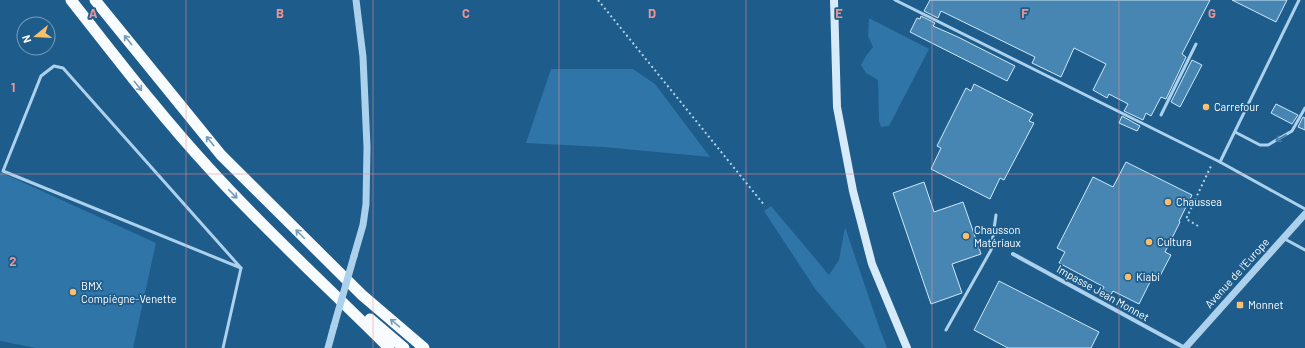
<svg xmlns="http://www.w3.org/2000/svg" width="1305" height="348" font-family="Barlow,sans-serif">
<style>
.green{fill:#2f75a7}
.building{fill:#4786b3;stroke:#d0e8f9}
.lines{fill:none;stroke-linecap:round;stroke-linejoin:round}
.path{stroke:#abd1ec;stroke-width:2;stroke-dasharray:2 3;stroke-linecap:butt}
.service{stroke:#abd1ec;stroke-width:3}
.minor{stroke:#abd1ec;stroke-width:4}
.tertiary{stroke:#abd1ec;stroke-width:7}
.secondary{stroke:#d7eaf9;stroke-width:8}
.trunk{stroke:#f8fcff;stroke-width:11}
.tertiary-bridge{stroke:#abd1ec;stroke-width:7}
.oneway{stroke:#759cb9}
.oneway2{stroke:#487fa8}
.grid{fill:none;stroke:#ea9494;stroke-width:1;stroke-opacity:0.55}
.poi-dot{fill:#fbbe6a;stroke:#1e5c8b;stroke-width:1.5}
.labels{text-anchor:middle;stroke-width:3.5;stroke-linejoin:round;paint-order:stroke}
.poi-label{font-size:11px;fill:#fff;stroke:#1e5c8b;text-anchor:start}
.street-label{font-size:11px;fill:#fff;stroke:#1e5c8b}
.grid-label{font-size:13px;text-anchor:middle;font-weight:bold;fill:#ea9494;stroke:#1e5c8b;stroke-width:3.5;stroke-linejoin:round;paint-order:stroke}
</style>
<rect width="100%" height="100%" fill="#1e5c8b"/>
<g class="green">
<path d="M869,18l60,31 -40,77 -8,1 -2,-6 -1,-41 -12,-7 -5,-8 5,-9 7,-9 -5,-11z"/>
<path d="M551,69h82l22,15 55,73 -107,-10 -77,-4z"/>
<path d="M0,172l156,71 -23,105h-97l-36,-7z"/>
<path d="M771,206l58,69 10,-15 6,-33 34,100 8,21h-21l-50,-58 -52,-79z"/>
</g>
<g class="building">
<path d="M930,0h280l-28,54 4,3 -20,42 -5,-2 -10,19 -5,-3 -3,7 -19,-9 4,-7 -19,-10 -2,4 -14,-8 13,-26 -32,-16 -13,29 -29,-14 3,-6 -94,-46 -3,7 -14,-7z"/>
<path d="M1232,0h55l-11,22z"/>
<path d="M921,16l14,7 -2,3 25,11 57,29 -8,15 -97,-49 7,-14 3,1z"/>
<path d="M1192,60l10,5 -22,42 -9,-5z"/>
<path d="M974,84l59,30 -4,7 5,2 -30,57 -4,-2 -10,21 -59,-30 10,-21 -4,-2 29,-58 5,3z"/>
<path d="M1276,104l22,11 -6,9 -21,-11z"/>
<path d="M1122,116l18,10 -3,5 -18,-8z"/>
<path d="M1303,117l2,1v12l-7,-3z"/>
<path d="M1126,162l66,33 -13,26 1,1 -15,30 6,3 -11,21 -6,-2 -15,30 -26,-13 -4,7 -9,-4 4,-7 -45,-24 6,-11 -8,-4 36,-71 20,10z"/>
<path d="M924,182l10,30 29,-10 18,52 -29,10 10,29 -31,11 -38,-111z"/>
<path d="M999,281l100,51 -8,16h-83l-34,-18z"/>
</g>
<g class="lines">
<g class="path">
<path d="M598,0l167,206"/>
<path d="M1198,226l-12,-7 26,-55"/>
</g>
<g class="service">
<path d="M895,0l325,162"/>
<path d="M1299,0l-79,162 85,47"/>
<path d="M54,66l9,2 178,200 -238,-97 38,-95z"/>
<path d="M1161,115l35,-71"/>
<path d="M1235,132l25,13h8l24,-14 13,-23"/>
<path d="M1283,238l22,12"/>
<path d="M946,330l45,-80 5,-35"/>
<path d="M223,348l18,-80"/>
</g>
<path class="minor" d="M1013,254l172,94"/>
<g class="tertiary">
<path d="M354,256l9,-31 3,-21 1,-57 -4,-90 -7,-57"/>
<path d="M328,348l6,-22"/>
<path d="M1185,348l120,-134"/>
</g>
<path class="secondary" d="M834,0l3,107 16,84 19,73 35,84"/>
<g class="trunk">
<path d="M71,0c45,57 89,115 138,168 57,63 120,120 180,180"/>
<path d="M95,0l126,155 141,140 62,53"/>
<path d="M370,319l34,29"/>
</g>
<path class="tertiary-bridge" d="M334,326l20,-70"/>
</g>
<defs><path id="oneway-shaft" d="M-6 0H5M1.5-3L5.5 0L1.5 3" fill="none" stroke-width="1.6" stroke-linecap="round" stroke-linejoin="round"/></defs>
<g class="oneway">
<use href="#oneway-shaft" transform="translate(128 40) rotate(-129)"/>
<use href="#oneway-shaft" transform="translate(138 86) rotate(51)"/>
<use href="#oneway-shaft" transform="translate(210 141) rotate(-129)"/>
<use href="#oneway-shaft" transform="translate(233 194) rotate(46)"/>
<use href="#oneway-shaft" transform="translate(300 234) rotate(-135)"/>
<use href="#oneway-shaft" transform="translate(395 323) rotate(-140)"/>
</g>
<use class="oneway2" href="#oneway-shaft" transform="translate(1281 138) rotate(150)"/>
<path class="grid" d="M186,0v348M373,0v348M559,0v348M746,0v348M932,0v348M1119,0v348M0,174h1305"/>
<g class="poi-dot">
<circle cx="1206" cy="107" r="4"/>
<circle cx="1168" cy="202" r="4"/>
<circle cx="966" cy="236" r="4"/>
<circle cx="1149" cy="242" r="4"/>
<circle cx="1128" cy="277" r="4"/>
<circle cx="73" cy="292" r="4"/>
<rect x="1236" y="301" width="8" height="8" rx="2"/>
</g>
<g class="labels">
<g class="poi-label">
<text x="1214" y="111">Carrefour</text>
<text x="1176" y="206">Chaussea</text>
<text x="974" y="234">Chausson<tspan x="974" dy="13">Matériaux</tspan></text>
<text x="1157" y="246">Cultura</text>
<text x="1136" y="281">Kiabi</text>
<text x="81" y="290">BMX<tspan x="81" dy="13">Compiègne-Venette</tspan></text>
<text x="1248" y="309">Monnet</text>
</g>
<g class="street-label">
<text transform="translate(1237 273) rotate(-48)" y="4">Avenue de l'Europe</text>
<text transform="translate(1103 293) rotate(29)" y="4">Impasse Jean Monnet</text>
</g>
</g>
<g class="grid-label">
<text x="93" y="18">A</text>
<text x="280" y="18">B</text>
<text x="466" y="18">C</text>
<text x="652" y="18">D</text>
<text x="839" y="18">E</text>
<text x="1025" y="18">F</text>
<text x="1212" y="18">G</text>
<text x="13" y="92">1</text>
<text x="13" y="266">2</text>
</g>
<g transform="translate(36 36) rotate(252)"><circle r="19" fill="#1e5c8b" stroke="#789db9"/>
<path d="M0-3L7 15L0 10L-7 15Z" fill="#fbbe6a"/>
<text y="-6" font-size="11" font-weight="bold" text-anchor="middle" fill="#ffffff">N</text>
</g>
</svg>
